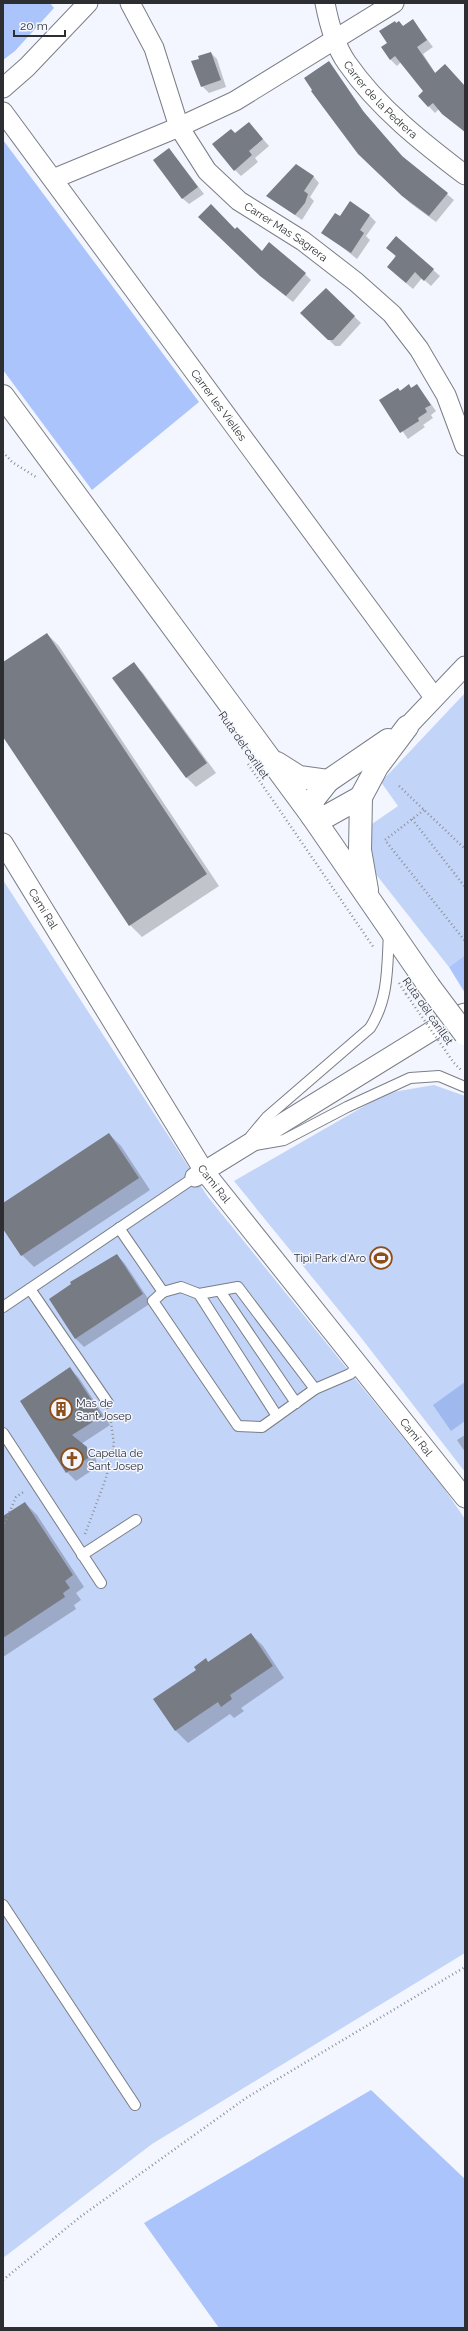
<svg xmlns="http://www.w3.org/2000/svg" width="468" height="2331" font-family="Raleway,sans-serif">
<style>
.green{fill:#c3d4f9}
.forest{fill:#abc4fc}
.water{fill:#9fb8ee}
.shadow{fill:#0003}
.building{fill:#777b84}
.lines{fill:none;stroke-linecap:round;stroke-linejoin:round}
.service-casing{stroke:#7a7e86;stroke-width:12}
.minor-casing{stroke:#7a7e86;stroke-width:21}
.tertiary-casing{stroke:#7a7e86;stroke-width:24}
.path{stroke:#8e9196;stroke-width:2.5;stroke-dasharray:1 3;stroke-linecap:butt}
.service{stroke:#fff;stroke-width:10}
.minor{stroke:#fff;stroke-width:19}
.tertiary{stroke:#fff;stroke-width:22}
.tertiary-bridge-casing{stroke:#7a7e86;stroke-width:24;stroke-linecap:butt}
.path-bridge{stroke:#8e9196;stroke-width:2.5;stroke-dasharray:1 3;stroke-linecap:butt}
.tertiary-bridge{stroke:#fff;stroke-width:22}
.labels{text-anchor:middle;stroke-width:3;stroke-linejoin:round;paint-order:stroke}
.street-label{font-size:11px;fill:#2c2e31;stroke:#f3f6fe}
.poi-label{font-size:11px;fill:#2c2e31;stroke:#f3f6fe;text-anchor:start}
</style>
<rect width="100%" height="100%" fill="#f3f6fe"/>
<g class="green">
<path d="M465,693v262l-16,12 -78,-99 -2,-42 29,-20 -17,-24z"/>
<path d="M3,880l205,317 235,290 22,32v434l-313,191 -149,114z"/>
<path d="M434,1085l31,11v376l-106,-137 -125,-154 153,-88z"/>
</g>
<g class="forest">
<path d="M3,3h47l4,5 -39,43 -12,9z"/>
<path d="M3,140l196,262 -107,88 -89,-120z"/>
<path d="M465,955v38l-16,-26z"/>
<path d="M371,2090l94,89v149h-246l-75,-105z"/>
</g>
<path class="water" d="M465,1382v39l-14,10 -18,-26z"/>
<g class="shadow">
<path d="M413,21l20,26 -10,7 13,20 29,13v45l-26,-23 -4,4 -16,-17 5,-5 -23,-29 -4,4 -7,-7 -2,-16 8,-19 8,3z"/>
<path d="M211,53l6,6 9,28 -17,6 -7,-7 -2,-27z"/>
<path d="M329,62l40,57 36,40 49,41 -18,22 -26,-19 -45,-44z"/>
<path d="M249,123l20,23 -14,12 3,4 -17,14 -6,-6v-36z"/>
<path d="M169,149l35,45 -15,10 -7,-6z"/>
<path d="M313,176l6,7 -9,14 4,4 -12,19 -34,-24z"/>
<path d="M369,215l7,7 -10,14 4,4 -13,19 -34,-27 17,-15z"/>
<path d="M206,224l29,6 27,22 43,22 6,6 -18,22 -25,-20z"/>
<path d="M396,237l44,39 -9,10 -9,-8 -9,11 -19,-16z"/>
<path d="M326,289l35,34 -21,23h-5l-33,-33z"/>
<path d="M417,385l19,26 -5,4 2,3 -10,7 2,2 -17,12 -27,-39 28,-14 3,2z"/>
<path d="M47,634l12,12 160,240 -77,51 -12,-12 -127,-190v-72z"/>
<path d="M133,663l10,10 73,100 -20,14 -9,-9 -74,-100z"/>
<path d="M109,1134l12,12 29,44 -116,77 -12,-12 -19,-28v-23z"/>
<path d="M117,1255l8,9 26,39 -67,44 -9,-9z"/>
<path d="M70,1369l9,9 31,47 -29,19 15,15 1,8 -21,14 -9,-9z"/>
<path d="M465,1435v17l-8,-12z"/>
<path d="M25,1503l12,12 47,72 -8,6 5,7 -7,5 2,4 -73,48v-139z"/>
<path d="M251,1634l12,12 21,32 -43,30 3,3 -10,7 -4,-4 -42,29 -12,-12 -21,-32 42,-29 9,-10 3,3z"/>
</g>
<g class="building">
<path d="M413,19l14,21 -10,7 18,26 10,-9 20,22v46l-23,-18 -9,-11 -5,4 -10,-11 5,-5 -28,-35 -5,4 -9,-13 6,-4 -8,-12 16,-10 1,2 3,-2 4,5z"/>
<path d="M211,52l10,28 -20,7 -10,-26 8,-2 -1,-3z"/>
<path d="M329,61l34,50 39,45 46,37 -19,23 -27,-20 -44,-42 -47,-63 1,-1 -8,-12z"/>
<path d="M249,122l14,17 -14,12 3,4 -18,16 -22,-27 19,-15 4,4z"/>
<path d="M169,148l29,39 -16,12 -29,-39z"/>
<path d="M296,164l18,12 -10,15 4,3 -3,9 -10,12 -29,-19z"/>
<path d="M350,201l20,14 -10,15 4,3 -13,20 -30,-20 14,-20 5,3z"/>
<path d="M211,204l24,25 2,-2 25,24 7,-9 37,31 -20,23 -26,-20 -62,-59z"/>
<path d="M396,236l38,33 -10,12 -9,-9 -9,11 -19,-16 9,-11 -10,-8z"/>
<path d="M326,288l29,28 -22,24h-5l-28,-27z"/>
<path d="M409,384l2,4 6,-4 14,21 -6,3 2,4 -9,6 1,3 -19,12 -21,-33 19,-12 2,3z"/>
<path d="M47,633l160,241 -78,52 -126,-189v-75z"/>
<path d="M134,662l73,101 -21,15 -74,-100z"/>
<path d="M109,1133l30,45 -118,78 -18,-27v-26z"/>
<path d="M117,1254l26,40 -68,45 -26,-40 22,-15 -1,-2z"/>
<path d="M70,1367l32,49 -30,19 15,12 1,11 -22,15 -46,-72z"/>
<path d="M25,1502l48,73 -8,6 5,7 -7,5 2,4 -62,41v-122z"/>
<path d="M251,1633l22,33 -43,29 2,4 -11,8 -3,-5 -43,29 -22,-32 43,-29 -2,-3 12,-9 2,4z"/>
</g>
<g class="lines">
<g class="service-casing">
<g id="service">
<path d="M251,1136l16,-19 103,-89c19,-30 17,-61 19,-95"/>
<path d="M255,1145l29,-5 63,-33 63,-29 29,-2 26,11"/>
<path d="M119,1228l44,64 -10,9 85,125 24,1 53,-38 35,-15 10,-9"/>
<path d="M30,1289l78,114"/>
<path d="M220,1291l76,112"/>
<path d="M163,1292l18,-5 18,7 39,-7 77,102"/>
<path d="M199,1294l78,122"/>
<path d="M3,1307l192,-130"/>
<path d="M3,1433l98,150"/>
<path d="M82,1555l54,-35"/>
<path d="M3,1905l132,200"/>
</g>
</g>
<g class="minor-casing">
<g id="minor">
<path id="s1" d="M130,3l24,45 25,79 28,44 32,30 64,40 53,41 36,32 27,35 27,46 19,51"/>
<path id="s2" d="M325,3c4,21 10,43 22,60 31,45 76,80 118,112"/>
<path d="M3,88l24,-21 61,-64"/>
<path id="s3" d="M3,112l431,585"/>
<path d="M53,179l126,-52 56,-26 159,-98"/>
<path d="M407,727l58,-61"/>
<path id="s4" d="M3,843l201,328 261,327"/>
<path d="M195,1177l261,-161 9,-3"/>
</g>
</g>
<g class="tertiary-casing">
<g id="tertiary">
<path d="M3,396l309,420 117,170"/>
<path d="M277,763l22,14 29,4 60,-41"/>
<path d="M328,781l-15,19 -1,16h15l34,-19"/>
<path d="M367,890l-7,-40 1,-53 16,-30 30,-40"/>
</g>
</g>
<g class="path">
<path d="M3,452l9,10 24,15"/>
<path d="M248,764l126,184"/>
<path d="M399,786l66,63"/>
<path d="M424,810l-39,30 80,101"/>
<path d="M412,819l53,68"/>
<path d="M399,983l7,11"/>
<path d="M454,1063l7,7"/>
<path d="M3,1527l13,-30 9,-6"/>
<path d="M85,1534l21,-56 8,-34 -4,-28"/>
<path d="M3,2280l77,-63 166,-119 219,-131"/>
</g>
<use href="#service" class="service"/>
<use href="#minor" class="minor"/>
<use href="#tertiary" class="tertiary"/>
<g class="tertiary-bridge-casing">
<path id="tertiary-bridge" d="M429,986l36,48"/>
</g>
<path class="path-bridge" d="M406,994l48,69"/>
<use href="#tertiary-bridge" class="tertiary-bridge"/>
</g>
<defs>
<g id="stadium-ring" transform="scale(1.15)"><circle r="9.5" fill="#f3f6fe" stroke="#8e4e17" stroke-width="1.5"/><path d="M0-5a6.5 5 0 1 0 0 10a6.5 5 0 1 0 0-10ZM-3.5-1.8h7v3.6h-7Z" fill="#8e4e17"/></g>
<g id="building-ring" transform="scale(1.15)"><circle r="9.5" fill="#f3f6fe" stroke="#8e4e17" stroke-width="1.5"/><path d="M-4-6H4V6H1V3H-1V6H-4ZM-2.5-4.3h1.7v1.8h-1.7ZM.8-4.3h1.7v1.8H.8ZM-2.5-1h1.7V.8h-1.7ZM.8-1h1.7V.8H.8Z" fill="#8e4e17"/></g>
<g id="church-ring" transform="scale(1.15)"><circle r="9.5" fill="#f3f6fe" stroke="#8e4e17" stroke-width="1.5"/><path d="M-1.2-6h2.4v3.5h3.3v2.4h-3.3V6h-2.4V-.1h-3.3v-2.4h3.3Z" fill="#8e4e17"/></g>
</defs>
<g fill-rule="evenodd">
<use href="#stadium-ring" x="381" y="1258"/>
<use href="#building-ring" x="61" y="1409"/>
<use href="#church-ring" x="72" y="1459"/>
</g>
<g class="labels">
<g class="street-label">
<text dy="4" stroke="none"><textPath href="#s2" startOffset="114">Carrer de la Pedrera</textPath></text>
<text dy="4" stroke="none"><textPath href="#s1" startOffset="286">Carrer Mas Sagrera</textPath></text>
<text dy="4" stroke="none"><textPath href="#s3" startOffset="364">Carrer les Vielles</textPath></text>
<text transform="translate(244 745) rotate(55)" y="4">Ruta del carillet</text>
<text dy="4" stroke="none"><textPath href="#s4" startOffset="77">Camí Ral</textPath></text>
<text transform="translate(428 1011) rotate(55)" y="4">Ruta del carillet</text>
<text dy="4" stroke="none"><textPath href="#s4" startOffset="401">Camí Ral</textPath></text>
<text dy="4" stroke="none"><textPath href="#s4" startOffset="725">Camí Ral</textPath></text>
</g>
<g class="poi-label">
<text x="366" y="1262" text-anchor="end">Tipi Park d'Aro</text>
<text x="76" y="1407">Mas de<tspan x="76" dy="13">Sant Josep</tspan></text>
<text x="88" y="1457">Capella de<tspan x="88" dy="13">Sant Josep</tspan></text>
</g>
</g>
<rect width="468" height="2331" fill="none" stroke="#2c2e31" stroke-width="8"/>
<path d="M14 30v6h51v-6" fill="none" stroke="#2c2e31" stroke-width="2"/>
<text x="20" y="30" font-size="12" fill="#2c2e31" stroke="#f3f6fe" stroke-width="3" paint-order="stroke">20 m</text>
</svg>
